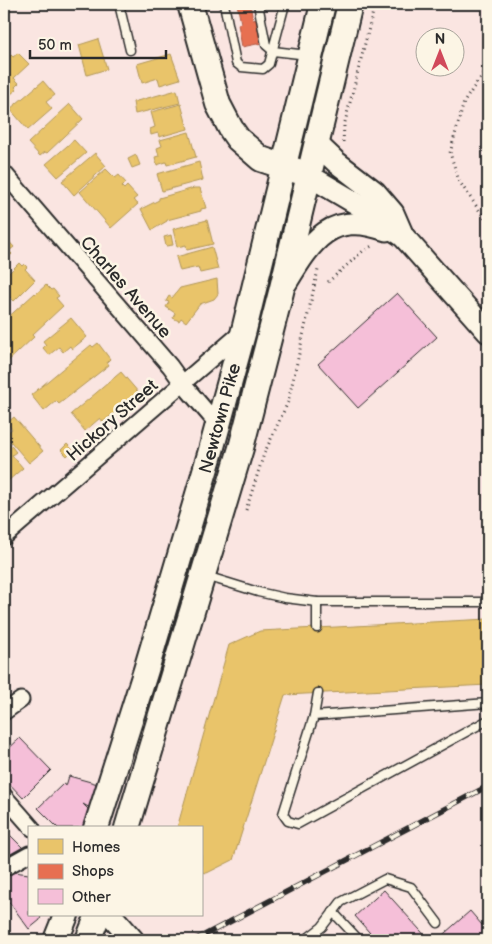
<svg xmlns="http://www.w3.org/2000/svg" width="492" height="944" font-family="'Balsamiq Sans',sans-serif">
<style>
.homes{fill:#e9c46a;stroke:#b09657}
.shops{fill:#e76f51;stroke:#af5b46}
.building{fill:#f5bfd8;stroke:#2b2b2b}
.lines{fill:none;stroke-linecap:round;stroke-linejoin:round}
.lane-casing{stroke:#2b2b2b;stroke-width:11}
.street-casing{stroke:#2b2b2b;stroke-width:19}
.secondary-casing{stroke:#2b2b2b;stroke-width:25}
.primary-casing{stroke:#2b2b2b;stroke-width:28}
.path{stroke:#2b2b2b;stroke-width:3;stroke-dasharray:1 4;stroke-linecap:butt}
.lane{stroke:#fcf5e5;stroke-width:8}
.street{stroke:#fcf5e5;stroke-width:15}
.secondary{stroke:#fcf5e5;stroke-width:21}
.primary{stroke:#fcf5e5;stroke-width:24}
.rail-casing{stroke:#2b2b2b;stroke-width:5.5}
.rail{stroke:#fcf5e5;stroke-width:4;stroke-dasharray:11;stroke-linecap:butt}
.labels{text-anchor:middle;stroke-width:5;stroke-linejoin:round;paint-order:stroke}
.street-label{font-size:18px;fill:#2b2b2b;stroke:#fcf5e5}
</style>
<rect width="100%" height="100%" fill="#fae5e1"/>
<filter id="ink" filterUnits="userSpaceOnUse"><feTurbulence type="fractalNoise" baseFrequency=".02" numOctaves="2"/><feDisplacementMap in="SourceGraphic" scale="10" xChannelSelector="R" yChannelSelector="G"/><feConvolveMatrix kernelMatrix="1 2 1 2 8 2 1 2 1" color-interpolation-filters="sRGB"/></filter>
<g filter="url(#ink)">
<g class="homes">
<path d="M98,39l9,30 -20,6 -8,-30z"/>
<path d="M18,53l11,11 -15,14 5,5 -4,4 2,2 -13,11v-38l7,-7 2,2z"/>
<path d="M171,54l9,25 -20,6 -2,-7 -16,5 -5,-19z"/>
<path d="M43,81l12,14 -9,7 6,7 -24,21 -18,-21z"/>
<path d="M177,90l3,13 -45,11 -2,-12z"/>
<path d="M70,104l13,15 -36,34 -2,-1 -5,4 -12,-13z"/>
<path d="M181,104l7,25 -29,8 -1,-4 -7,2 -1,-6 5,-2 -4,-15z"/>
<path d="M189,132l7,25 -29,8 -1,-3 -9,3 -2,-8 4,-1 -2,-8 5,-2 -2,-6z"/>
<path d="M74,140l12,13 -28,24 -12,-13z"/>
<path d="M95,153l11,13 -32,29 -12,-14z"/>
<path d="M136,155l4,10 -8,3 -4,-9z"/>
<path d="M199,162l4,18 -41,11 -5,-17z"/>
<path d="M106,169l9,9 4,-3 7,8 -4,4 2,2 3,-3 10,11 -4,3 5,4 -27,24 -31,-36z"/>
<path d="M194,188h6l6,20 -5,1v2l-34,9v1l-15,9 -11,-21 18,-9v-2z"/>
<path d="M207,220l6,24 -26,6 -1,-5 -9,2 -4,-18z"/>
<path d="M171,235l2,10 -7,1 -2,-9z"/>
<path d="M5,237l9,10 -5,4 3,3 -8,7z"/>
<path d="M212,247l6,22 -18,4 -2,-6 -18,4 -4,-14z"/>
<path d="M19,263l3,3 2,-2 3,3 -2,2 10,11 -21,21 -4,-4 -6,6v-25z"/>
<path d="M217,279l1,15 -4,5 -14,5 -14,18 -5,-4 -2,3 -6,-3 2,-5 -9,-6 3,-5 -3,-1 3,-5 3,2 8,-10z"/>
<path d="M46,285l5,5 2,-1 6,7 -3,2 7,8 -31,29 2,2 -30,28v-44l31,-28 1,1z"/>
<path d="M71,318l16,19 -15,12 -2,-3 -7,6 -4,-5 -10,8 -6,-7 3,-3 -3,-4z"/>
<path d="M98,343l12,16 -3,3 2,3 -50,39 -3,-3 -12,10 -13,-16 60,-50 2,2z"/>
<path d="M121,372l18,21 -36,29 -3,-4 -15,13 -14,-17z"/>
<path d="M14,417l29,34 -14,12 -24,-28 7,-6 -5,-6z"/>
<path d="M4,437l12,15 -4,3 11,13 -15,13 -4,-6z"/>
<path d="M67,444l6,6 -6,6 -6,-6z"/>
<path d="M488,619v66l-203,10 -52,165 -26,13 -6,-1v-44h-24l52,-183 31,-14z"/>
</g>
<path class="shops" d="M237,4h13l3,16 4,-1 5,24 -20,4 -4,-23 3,-1z"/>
<g class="building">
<path d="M397,293l40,44 -79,71 -40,-44z"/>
<path d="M20,738l31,32 -28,28 -19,-20v-25z"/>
<path d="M69,776l29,8 -8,24 -7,-4 9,9 -4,15h-30l-20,-20 25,-24 3,2z"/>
<path d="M6,831l17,17 -19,11v-27z"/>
<path d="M6,871l23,3v41h12l-1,5 -11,9 -25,-34z"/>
<path d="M384,890l45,50h-53l-21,-24z"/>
<path d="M470,911l18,21v7l-1,1h-50z"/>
</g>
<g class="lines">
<g class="lane-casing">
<g id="lane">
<path d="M119,4l11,46"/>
<path d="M224,4l12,59 5,4 22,2 6,-5 16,-60"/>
<path d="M258,4l8,41 7,6 35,4"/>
<path d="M206,576l52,16 27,6 32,4h171"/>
<path d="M317,602v26"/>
<path d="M488,703l-174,13 -31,98 5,7 10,3 190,-104"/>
<path d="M314,716l4,-23"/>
<path d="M333,912l26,28"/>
<path d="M305,940l17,-13 19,-25 44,-23 26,8 27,36"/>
</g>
</g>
<g class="street-casing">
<g id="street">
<path d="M4,173l166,193 13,18 35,41"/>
<path d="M4,537l237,-204"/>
<path d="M4,712l17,-12"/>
<path d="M4,796l28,32"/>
<path d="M4,868l25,-14"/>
</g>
</g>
<g class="secondary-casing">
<g id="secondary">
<path d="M316,143l20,19 39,30 18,21 10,23"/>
<path d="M308,175l56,33 17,14 22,14 85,96"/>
<path d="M286,283c26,-43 45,-73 100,-53"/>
<path d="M111,915l22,25"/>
</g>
</g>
<g class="primary-casing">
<g id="primary">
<path d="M190,4l28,100 13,25 7,10 23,20 36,12"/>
<path id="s1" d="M96,828l50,-158 64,-216 34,-124 79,-326"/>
<path d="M127,828l114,-380 40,-156 69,-288"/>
<path d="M56,940l10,-25"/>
<path d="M88,940l10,-25"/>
</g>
</g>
<g class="path">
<path d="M488,66l-24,36 -14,51 9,28 29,42"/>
<path d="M343,142l1,-16 31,-122"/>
<path d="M328,282l35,-31 9,-5"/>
<path d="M246,510l18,-56 24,-52 30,-132"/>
</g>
<use href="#lane" class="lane"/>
<use href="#street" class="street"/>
<use href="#secondary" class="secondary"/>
<use href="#primary" class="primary"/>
<g class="rail-casing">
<path id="rail" d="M195,940l293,-154"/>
</g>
<use href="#rail" class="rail"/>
</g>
</g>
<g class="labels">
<g class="street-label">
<text transform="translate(126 287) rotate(49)" y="6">Charles Avenue</text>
<text dy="6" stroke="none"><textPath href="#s1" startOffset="428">Newtown Pike</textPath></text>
<text transform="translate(112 420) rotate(-41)" y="6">Hickory Street</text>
</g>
</g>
<rect width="492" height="944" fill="none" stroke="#fcf5e5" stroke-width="20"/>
<rect x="10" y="10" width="472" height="924" fill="none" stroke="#2b2b2b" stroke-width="2" filter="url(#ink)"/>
<rect x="28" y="826" width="175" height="90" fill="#fcf5e5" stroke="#a8a49b"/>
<rect x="38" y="839" width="25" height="15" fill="#e9c46a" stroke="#a8a49b"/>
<text x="72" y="852" font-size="15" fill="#2b2b2b">Homes</text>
<rect x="38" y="864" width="25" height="15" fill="#e76f51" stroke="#a8a49b"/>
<text x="72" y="876" font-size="15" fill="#2b2b2b">Shops</text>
<rect x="38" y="889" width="25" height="15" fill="#f5bfd8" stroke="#a8a49b"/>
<text x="72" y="902" font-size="15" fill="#2b2b2b">Other</text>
<g transform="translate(440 52)"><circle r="24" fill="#fcf5e5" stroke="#a8a49b"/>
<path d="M0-4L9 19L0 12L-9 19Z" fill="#d1495b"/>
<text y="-8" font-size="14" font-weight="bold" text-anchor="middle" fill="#2b2b2b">N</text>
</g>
<path d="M30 50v8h136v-8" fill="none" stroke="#2b2b2b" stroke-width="2.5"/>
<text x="38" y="50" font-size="15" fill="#2b2b2b" stroke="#fcf5e5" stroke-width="4" paint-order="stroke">50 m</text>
</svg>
